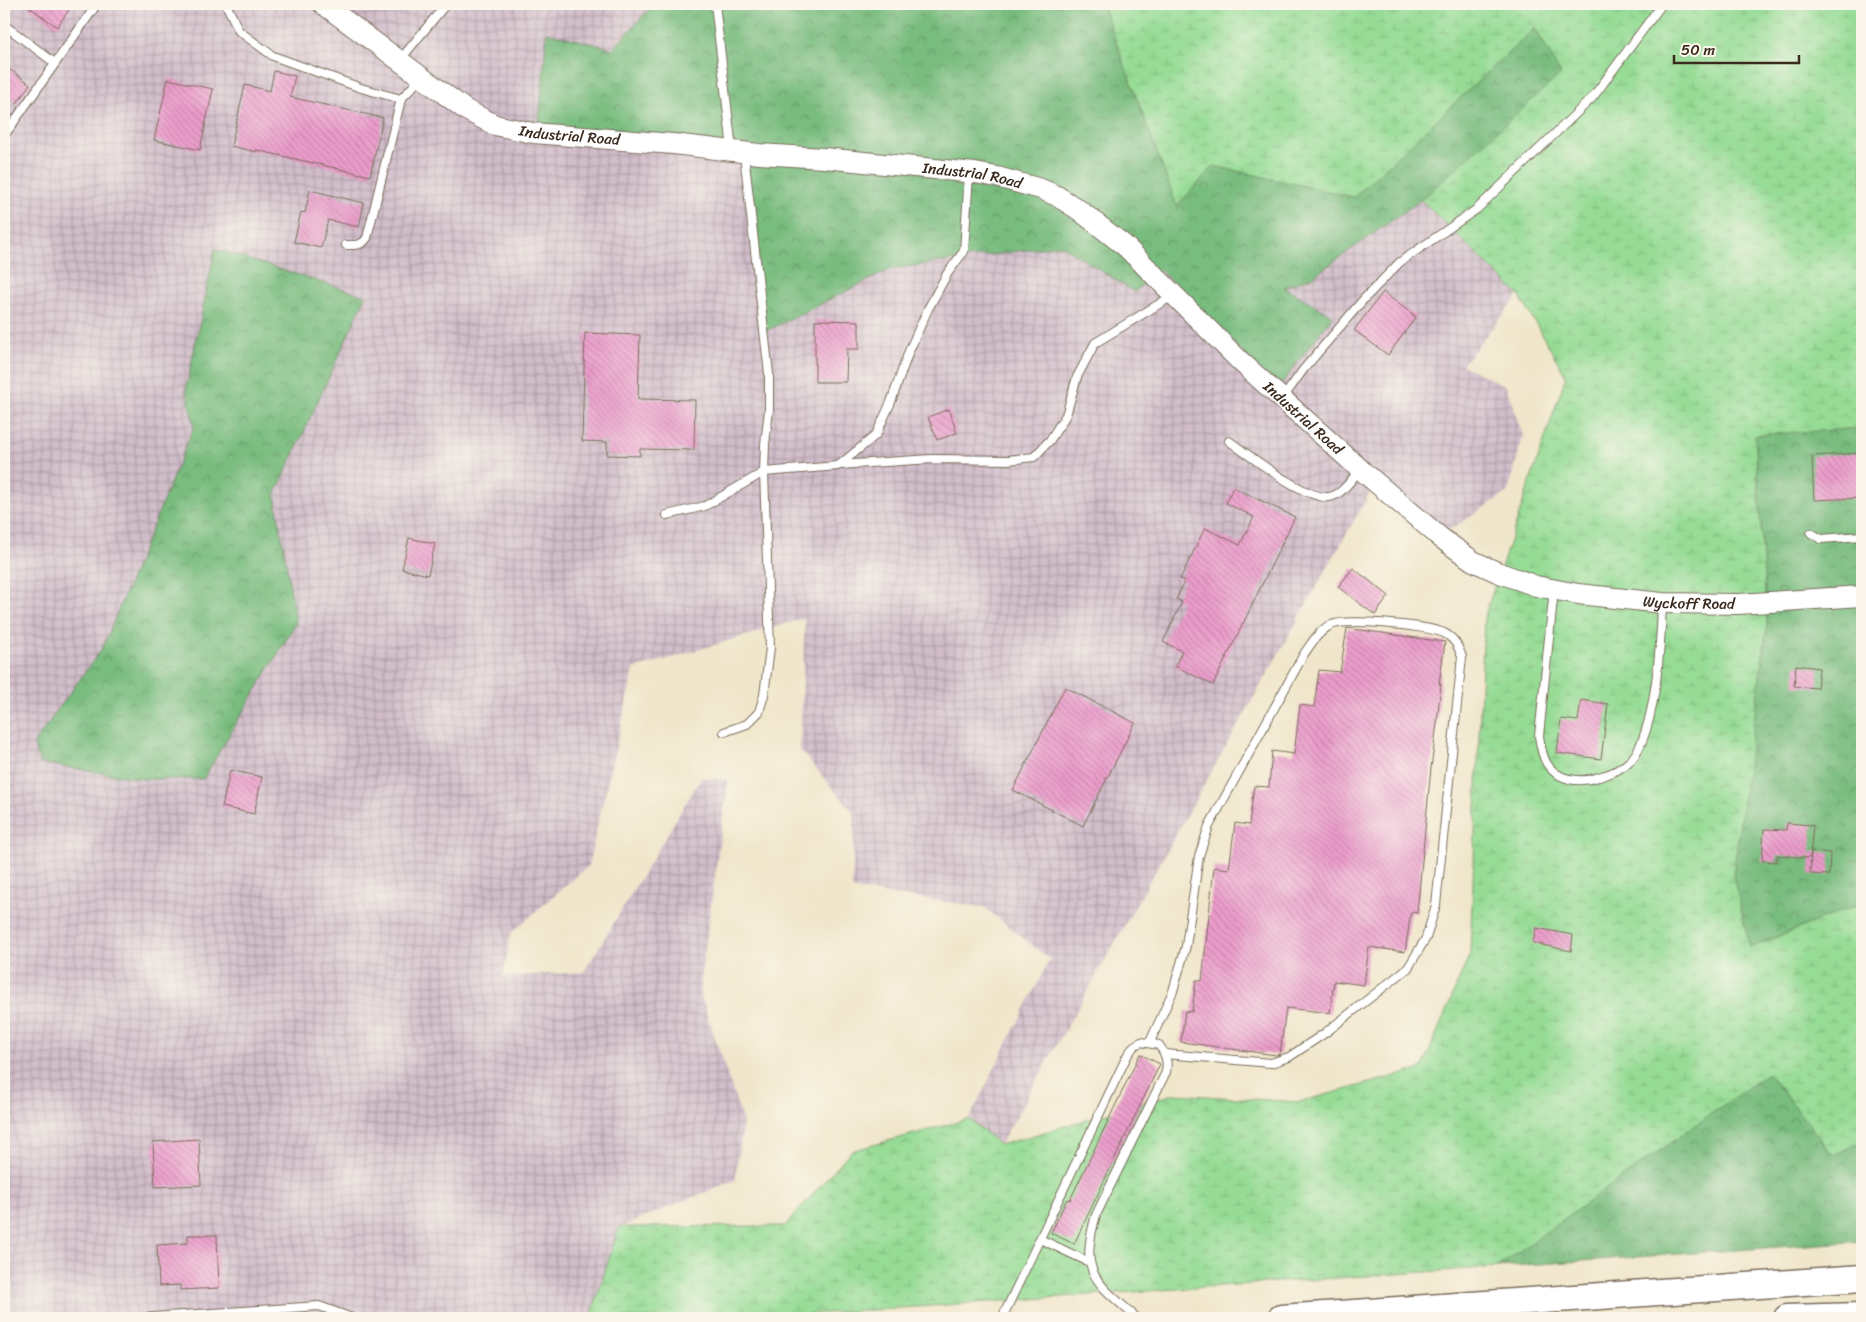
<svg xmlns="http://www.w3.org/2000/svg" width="1866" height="1322" font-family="Sriracha,sans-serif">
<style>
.industrial{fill:url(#industrial-grid);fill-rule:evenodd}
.forest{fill:url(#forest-crowns);stroke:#5a734e}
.wetland{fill:url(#wetland-marsh);stroke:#68835a}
.building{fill:url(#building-back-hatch)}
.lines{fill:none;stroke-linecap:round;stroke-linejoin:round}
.service-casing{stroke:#7a6c5b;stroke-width:10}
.tertiary-casing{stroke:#7a6c5b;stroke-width:22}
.trunk-casing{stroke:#7a6c5b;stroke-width:29}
.service{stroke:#fff;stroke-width:8}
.tertiary{stroke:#fff;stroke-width:20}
.trunk{stroke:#fff;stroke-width:26}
.labels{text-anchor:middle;stroke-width:4;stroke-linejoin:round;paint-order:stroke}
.street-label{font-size:15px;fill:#3b2a1e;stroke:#fbf7ec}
</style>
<defs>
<pattern id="industrial-grid" width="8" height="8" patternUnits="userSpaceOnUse" patternTransform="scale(1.25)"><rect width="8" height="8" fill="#d1bdca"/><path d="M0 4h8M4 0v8" fill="none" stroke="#ab9aa3"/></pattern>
<pattern id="forest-crowns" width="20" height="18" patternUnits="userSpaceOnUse" patternTransform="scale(1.25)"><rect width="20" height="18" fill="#78bc7e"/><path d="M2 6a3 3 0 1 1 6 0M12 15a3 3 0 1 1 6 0" fill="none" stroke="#649967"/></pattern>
<pattern id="wetland-marsh" width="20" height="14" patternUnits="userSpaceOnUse" patternTransform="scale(1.25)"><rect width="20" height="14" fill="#96dc95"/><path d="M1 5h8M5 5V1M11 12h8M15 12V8" fill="none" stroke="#82bd80"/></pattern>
<pattern id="building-back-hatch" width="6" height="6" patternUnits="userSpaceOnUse" patternTransform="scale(1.25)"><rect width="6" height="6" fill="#ec9dcc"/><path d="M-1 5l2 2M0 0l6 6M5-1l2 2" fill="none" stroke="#c080a5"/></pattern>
</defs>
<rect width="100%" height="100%" fill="#fbf7ec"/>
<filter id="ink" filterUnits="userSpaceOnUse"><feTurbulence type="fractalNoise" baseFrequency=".02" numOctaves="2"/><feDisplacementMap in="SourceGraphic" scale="10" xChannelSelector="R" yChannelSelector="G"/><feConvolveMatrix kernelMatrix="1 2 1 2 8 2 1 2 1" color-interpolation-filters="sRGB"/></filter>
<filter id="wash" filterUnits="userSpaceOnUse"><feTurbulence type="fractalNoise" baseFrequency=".0096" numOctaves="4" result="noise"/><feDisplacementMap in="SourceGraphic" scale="20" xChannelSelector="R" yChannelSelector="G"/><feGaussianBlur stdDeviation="1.12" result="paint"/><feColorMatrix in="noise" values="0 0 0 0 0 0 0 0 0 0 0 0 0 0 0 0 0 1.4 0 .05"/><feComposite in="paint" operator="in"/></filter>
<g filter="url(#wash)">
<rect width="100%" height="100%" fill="#f0e6cb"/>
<path class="industrial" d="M4,4h650l-41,45 133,103 18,180 127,-63 170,-24 73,47 26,-22 124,17 28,-10 109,-77 98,95 -57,70 44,21 17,50 -15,56 -69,45 -62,-57 -377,665 -31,-26 81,-160 -66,-52 -132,-18 3,-75 -55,-64 5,-132 -171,51 -46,197 -77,67 -8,44 81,-5 117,-194 27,2 -29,210 44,132 -8,58 -115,47 -29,89 5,2h-592zM365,296l-90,199 21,128 -93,156h-60l-104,-16 -5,-20 69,-96 91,-221z"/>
<g class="forest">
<path d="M654,4h448l75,202 37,-40 140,31 181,-169 27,47 -141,125 -109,77 -28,10 49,29 -55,72 -118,-118 -26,22 -73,-47 -170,24 -127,63 -18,-180 -208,-19 9,-101 66,17z"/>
<path d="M215,249l151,47 -91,199 21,128 -93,156h-60l-104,-16 -5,-20 69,-96 91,-221 -8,-37z"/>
<path d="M1862,428v475l-112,45 -17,-73 34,-250 -12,-191z"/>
<path d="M1768,1073l65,82 29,-13v99l-365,26z"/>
</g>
<path class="wetland" d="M1102,4h760v424l-107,7 12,190 -34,250 17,73 112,-45v239l-29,13 -65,-82 -271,194 -742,51h-159l-5,-2 28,-89 166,-1 66,-75 118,-32 31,26 174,-51 125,8 123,-33 48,-116 14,-335 82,-242 -47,-81 -98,-95 140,-126 -26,-46 -181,169 -140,-31 -37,40z"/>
<g id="blocks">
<g class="building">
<path d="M25,4h48l-16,23z"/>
<path d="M4,65l26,19 -13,19 -13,-9z"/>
<path d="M274,71l21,5 -5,21 93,21 -13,58 -114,-26v2l-25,-6 14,-61 25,6z"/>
<path d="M168,79l45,10 -13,61 -46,-10z"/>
<path d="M310,190l54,13 -5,24 -31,-7 -7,28 -27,-6 7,-30 4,1z"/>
<path d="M1383,292l33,25 -28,38 -34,-25z"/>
<path d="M815,320l44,1v28h-12l-1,33h-31z"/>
<path d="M585,333l55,2 -2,64 57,1 -1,50 -54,-1v7l-33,-1v-13l-25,-1z"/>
<path d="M949,409l8,24 -20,7 -9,-23z"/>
<path d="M1862,453v45l-48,2 -2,-44z"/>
<path d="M1233,487l62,30 -82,168 -38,-19 7,-15 -19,-9 19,-40 -6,-3 9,-18 -5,-2 25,-51 35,17 14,-28 -28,-14z"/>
<path d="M409,538l26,6 -7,31 -26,-6z"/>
<path d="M1353,568l36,28 -14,19 -37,-28z"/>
<path d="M1347,628l98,14 -6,42h2l-4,39 -6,45 -14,145 -6,-1 -6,40 -36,-5 -5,38 -30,-4 -4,32 -44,-5 -6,46 -4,1 -95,-13 4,-31 7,1 4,-32 6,1 12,-114 15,2 6,-46 14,2 5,-39 15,1 3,-36 22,3 6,-49 14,2 5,-37 21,2z"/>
<path d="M1796,665l23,3 -2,20 -23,-2z"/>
<path d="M1065,687l70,36 -52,103 -70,-36z"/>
<path d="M1581,700l27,4 -7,55 -44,-6 4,-34 17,2z"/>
<path d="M230,770l32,7 -8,37 -32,-7z"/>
<path d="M1787,823l26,2 -3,33 -33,-3v7l-15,-1 2,-32 22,1z"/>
<path d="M1811,851l19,2 -1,22 -19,-1z"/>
<path d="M1536,928l37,7 -2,16 -38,-8z"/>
<path d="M1140,1054l20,10 -86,180 -23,-11 16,-34 3,1z"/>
<path d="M199,1139l2,46 -46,2 -2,-45z"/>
<path d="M188,1235h29l2,53 -39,2v-5l-21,1 -2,-41 31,-2z"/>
</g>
</g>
</g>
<g filter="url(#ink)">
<use href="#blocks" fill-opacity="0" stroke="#7a6c5b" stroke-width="1"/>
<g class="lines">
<g class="service-casing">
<g id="service">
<path d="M226,4l13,27 34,25 88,32 40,11 21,-22"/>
<path d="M715,4l17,145"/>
<path d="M4,25l51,38"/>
<path d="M400,60l46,-56"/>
<path d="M4,136l93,-132"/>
<path d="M346,245c9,0 16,1 21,-7l34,-139"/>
<path d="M1283,398l20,-28 60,-70 37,-38 77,-53 116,-112 69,-93"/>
<path d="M1229,441c20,14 77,59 100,56 13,-2 23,-18 31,-28"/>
<path d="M839,465l93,-6 76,1 26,-3 16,-17 16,-25 11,-38 18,-34 79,-48"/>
<path d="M667,515l38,-9 59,-34 1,-28 4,-34v-36l-25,-220"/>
<path d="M1811,533l10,6 41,-3"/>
<path d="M1554,589l-15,147c3,21 7,37 30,43 9,2 21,1 30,-2 12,-3 24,-9 33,-18 24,-29 29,-118 30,-156"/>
<path d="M724,732l23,-8 12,-12 5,-17 6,-47 -6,-176 74,-6 38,-31 15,-33 18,-51 19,-42 19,-35 17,-23 5,-77"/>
<path d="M1150,1042l23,-51 13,-45 13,-90 10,-30 95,-172c7,-10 14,-22 25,-28 15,-9 99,0 115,7 11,6 14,13 18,24l-26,248 -10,33 -18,30 -83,65 -36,24 -18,6 -106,-9"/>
<path d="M1040,1239l49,23"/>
<path d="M138,1318l181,-12 33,12"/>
<path d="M1002,1318l125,-262 7,-10 7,-4 18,3c7,10 9,16 7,27l-70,143c-17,59 -1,66 41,103"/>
</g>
</g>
<g class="tertiary-casing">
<g id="tertiary">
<path id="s1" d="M323,4l143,106 29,15 38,8 140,11 86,10 65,4 151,15 22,4 44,12 16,7 22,14 46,36 115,115 120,108 81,69 32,23 24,11 39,14 42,8 84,9 76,1 124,-8"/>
</g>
</g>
<g class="trunk-casing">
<g id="trunk">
<path d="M1281,1318l581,-40"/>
<path d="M1787,1318l75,-2"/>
</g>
</g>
<use href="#service" class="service"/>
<use href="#tertiary" class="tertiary"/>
<use href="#trunk" class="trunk"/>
</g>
</g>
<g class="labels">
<g class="street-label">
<text dy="5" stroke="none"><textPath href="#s1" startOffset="286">Industrial Road</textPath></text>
<text dy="5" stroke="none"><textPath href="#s1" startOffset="691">Industrial Road</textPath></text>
<text dy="5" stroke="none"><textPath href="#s1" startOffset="1111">Industrial Road</textPath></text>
<text dy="5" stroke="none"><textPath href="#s1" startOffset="1555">Wyckoff Road</textPath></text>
</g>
</g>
<rect width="1866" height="1322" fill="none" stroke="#fbf7ec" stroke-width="20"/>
<path d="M1674 55v8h125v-8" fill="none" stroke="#3b2a1e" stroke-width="2.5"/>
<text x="1681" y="55" font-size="15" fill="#3b2a1e" stroke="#fbf7ec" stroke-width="4" paint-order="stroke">50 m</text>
</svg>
